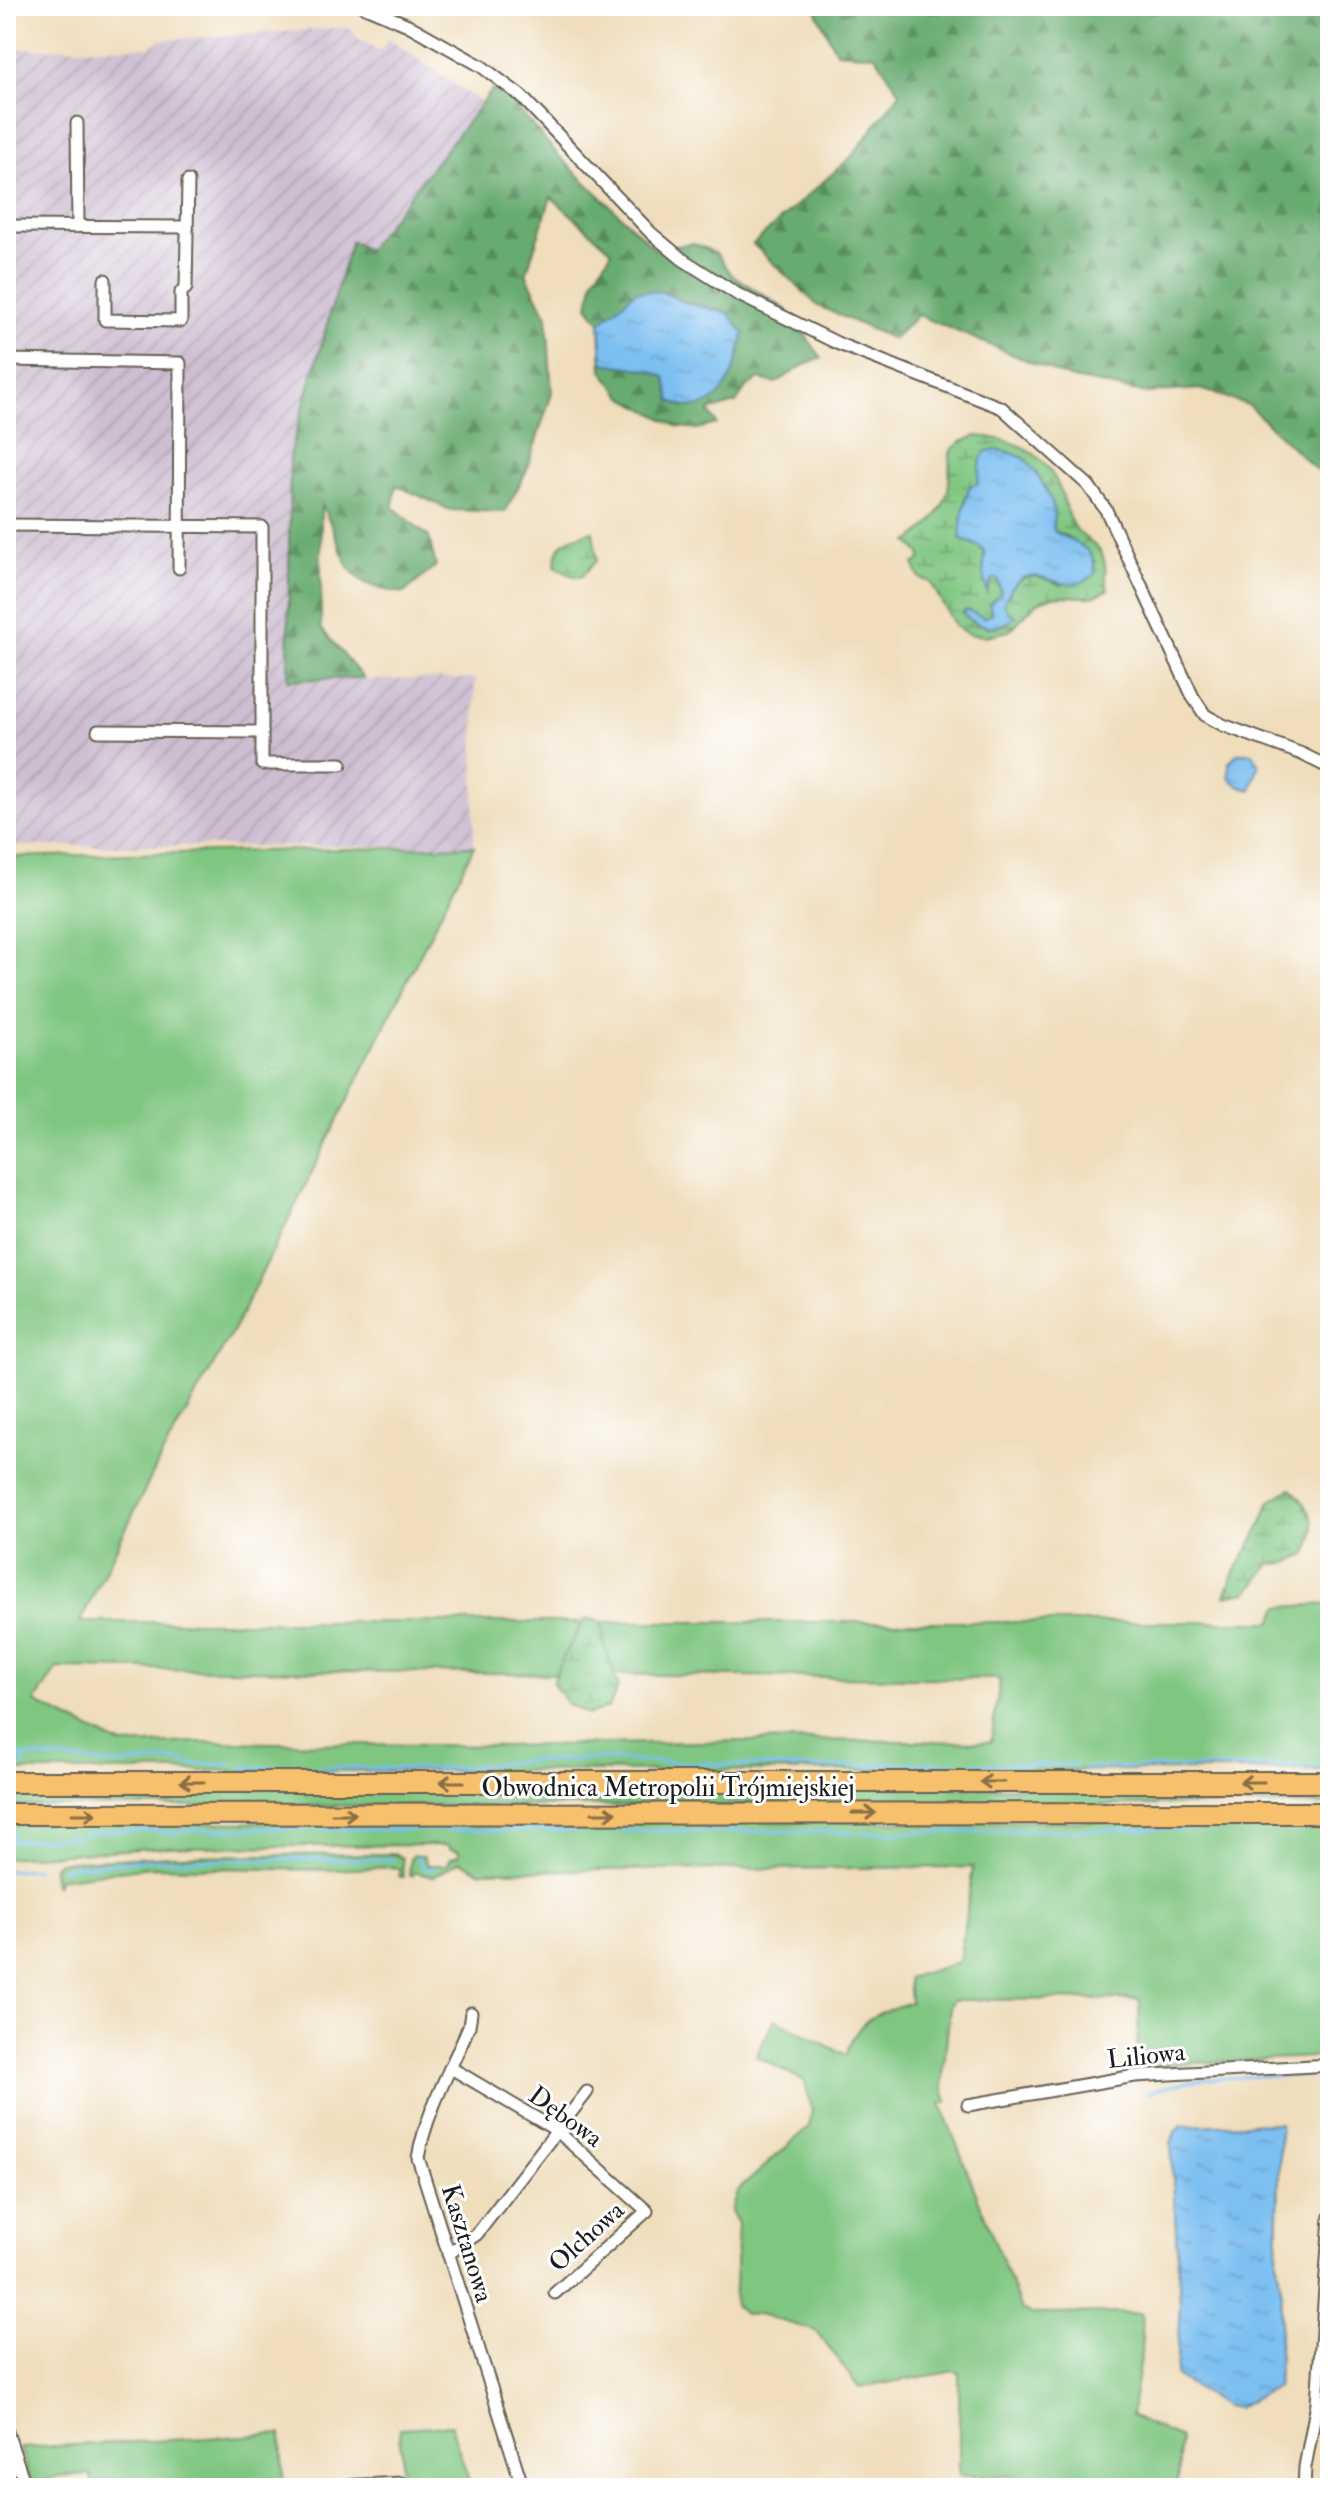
<svg xmlns="http://www.w3.org/2000/svg" width="1336" height="2494" font-family="'IM FELL Double Pica',serif">
<style>
.industrial{fill:url(#industrial-furrows)}
.grass{fill:#7fc681;stroke:#4e714e;stroke-width:2;fill-rule:evenodd}
.forest{fill:url(#forest-firs);stroke:#426446;stroke-width:2;fill-rule:evenodd}
.wetland{fill:url(#wetland-marsh);stroke:#4e714e;stroke-width:2;fill-rule:evenodd}
.water{fill:url(#water-ripples);stroke:#4c6e86;stroke-width:2}
.lines{fill:none;stroke-linecap:round;stroke-linejoin:round}
.stream{stroke:#7bbff1;stroke-width:3}
.street-casing{stroke:#666054;stroke-width:15}
.highway-casing{stroke:#666054;stroke-width:24}
.street{stroke:#fff;stroke-width:11}
.highway{stroke:#f7c06c;stroke-width:20}
.oneway{stroke:#8a6e44}
.labels{text-anchor:middle;stroke-width:6;stroke-linejoin:round;paint-order:stroke}
.street-label{font-size:26px;fill:#1c1c1c;stroke:#fff}
</style>
<defs>
<pattern id="industrial-furrows" width="10" height="10" patternUnits="userSpaceOnUse" patternTransform="scale(2)"><rect width="10" height="10" fill="#cebed1"/><path d="M-1 1l2-2M0 10L10 0M9 11l2-2" fill="none" stroke="#b0a3b3"/></pattern>
<pattern id="forest-firs" width="22" height="20" patternUnits="userSpaceOnUse" patternTransform="scale(2)"><rect width="22" height="20" fill="#67ab6f"/><path d="M5 1l3.5 6h-7zM16 11l3.5 6h-7z" fill="#548a5a"/></pattern>
<pattern id="wetland-marsh" width="20" height="14" patternUnits="userSpaceOnUse" patternTransform="scale(2)"><rect width="20" height="14" fill="#7fc681"/><path d="M1 5h8M5 5V1M11 12h8M15 12V8" fill="none" stroke="#67a069"/></pattern>
<pattern id="water-ripples" width="26" height="14" patternUnits="userSpaceOnUse" patternTransform="scale(2)"><rect width="26" height="14" fill="#7bbff1"/><path d="M2 4q2-2 4 0t4 0M15 11q2-2 4 0t4 0" fill="none" stroke="#6aa4ce"/></pattern>
</defs>
<rect width="100%" height="100%" fill="#fff"/>
<filter id="ink" filterUnits="userSpaceOnUse"><feTurbulence type="fractalNoise" baseFrequency=".0125" numOctaves="2"/><feDisplacementMap in="SourceGraphic" scale="16" xChannelSelector="R" yChannelSelector="G"/><feConvolveMatrix kernelMatrix="1 2 1 2 8 2 1 2 1" color-interpolation-filters="sRGB"/></filter>
<filter id="wash" filterUnits="userSpaceOnUse"><feTurbulence type="fractalNoise" baseFrequency=".006" numOctaves="4" result="noise"/><feDisplacementMap in="SourceGraphic" scale="32" xChannelSelector="R" yChannelSelector="G"/><feGaussianBlur stdDeviation="1.8" result="paint"/><feColorMatrix in="noise" values="0 0 0 0 0 0 0 0 0 0 0 0 0 0 0 0 0 1.4 0 .05"/><feComposite in="paint" operator="in"/></filter>
<g filter="url(#wash)">
<rect width="100%" height="100%" fill="#efddbb"/>
<path class="industrial" d="M349,27l10,12 21,12 8,-12 93,63 -114,149 -16,-9 -61,211 -2,227 187,-1 -1,167h-468v-797l145,-2 10,-7z"/>
<g class="grass">
<path d="M474,846l-240,483 -71,124 -83,169h1192l7,-15 51,-3v166l-1324,1v-914zM57,1668l942,11 1,1 -9,62 -189,-2 -298,6 -307,-4 -75,3 -87,-43z"/>
<path d="M1330,1787v18l-1324,1v-18z"/>
<path d="M1330,1821v235l-194,10 4,-67 -186,1 -4,6 -8,79 5,17 -6,2 80,205 9,5 111,-1 2,27 -12,76 49,22 -2,50h-161v-12h-58v-103l-4,-2 -96,17 -43,-57 -57,-17 -14,1 -11,-10 4,-81 -7,-13 6,-20 72,-64 3,-18 -8,-28 -48,-25 19,-37 71,36c12,-38 30,-41 64,-53l-2,-24 51,-16 14,-95 -494,4 -19,-10 -26,16 -21,-5v4h-4l1,-17 4,-4 10,2 3,8h20l4,-7 8,-2v-5l-8,-2 -4,-4 -279,2 -162,11v-35z"/>
<path d="M394,1854l8,4 1,19h-4v-8l-5,-2 -64,3 -181,-3 -92,12v6h-3l-1,-17 5,-6 115,-6z"/>
<path d="M451,2425l20,63h-50l-5,-14h-14l-2,-46z"/>
<path d="M281,2434l2,47 -135,7h-55l-2,-14 -32,2 -27,9 -12,-37z"/>
</g>
<g class="forest">
<path d="M814,6h516v474l-17,-13 -65,-62 -47,-16 -57,4 -75,-15 -151,-63 -25,24 -75,-33 -65,-62 98,-87 49,-64 -25,-38 -39,-3z"/>
<path d="M493,89l22,17 47,53 94,91 37,-7 23,10 16,22 54,34 36,49 -18,7 -28,18 -18,-4 -12,9 -10,15 -27,8 8,13 -20,5 -19,-2 -55,-30 -21,-26 -2,-49 -12,-16 6,-27 18,-28 -61,-54 -25,77 21,42 5,77 -26,79 -21,40 -55,-2 -54,-25 -3,22 36,30 7,29 -32,27c-69,-7 -54,-39 -83,-88v123l42,50 -75,2 2,-227 61,-212 16,9zM662,292l25,11 41,10 -44,94 -19,-30 -16,-7 -46,-7z"/>
</g>
<g class="wetland">
<path d="M976,436c42,3 70,16 86,58 4,11 6,25 13,34 8,11 26,17 29,32 3,10 0,20 4,30l-16,7 -39,-1 -15,6 -29,29 -24,5 -17,-2 -13,-8 -25,-45c-12,0 -13,-7 -16,-17l7,-5 -1,-6 -11,-11c18,-13 34,-30 39,-52 3,-13 0,-26 3,-40l10,-8zM1024,458l25,42 5,31 14,6 27,25 -34,23c-29,-14 -45,-13 -58,19l6,18 -12,5h-12l-8,-12 7,3 9,-4 -1,-6 10,-15 -4,-13 -6,-2 -5,14 -4,-19 2,-21 -7,-6 -18,-8 5,-39 5,-13 8,-3 3,-24z"/>
<path d="M593,531l4,29 -16,17 -11,-2 -15,-9c2,-27 15,-28 38,-35z"/>
<path d="M1291,1488c21,22 30,39 15,67l-19,8 -17,1 -22,28 -23,4c10,-34 35,-57 44,-94z"/>
<path d="M592,1619l10,4 2,20 14,44 -9,20 -20,8 -22,-11 -14,-21 6,-18 25,-45z"/>
</g>
<g class="water">
<path d="M636,291l26,1 25,11 41,10 16,20c-8,39 -24,91 -73,68l-6,-24 -16,-7 -46,-7 -3,-40z"/>
<path d="M997,450c8,2 17,3 25,7 11,7 31,42 32,55 0,7 -2,11 0,19 20,14 41,12 41,43 -38,33 -67,-32 -91,30l4,8 8,4c-17,15 -38,14 -54,-3l5,-3 17,8 8,-4 -3,-10 12,-11 -3,-13 -6,-1 -5,13 -4,-19 2,-21 -7,-6 -18,-8c1,-18 3,-35 10,-52l8,-3 3,-24 5,-8z"/>
<path d="M1238,753h15l6,11 -8,26 -11,-3 -11,-9v-16z"/>
<path d="M1280,2123l-3,141 5,29 -5,94 -40,21 -12,-2 -49,-30 4,-72 -9,-161 4,-11 7,-6z"/>
</g>
<g class="lines">
<g class="stream">
<path d="M6,1754l113,10 49,-4 15,1 7,3h42"/>
<path d="M23,1766v-11"/>
<path d="M241,1767l199,2 83,-8 75,-2 219,9 94,-5 165,2"/>
<path d="M1084,1768l246,-1"/>
<path d="M314,1829l541,3"/>
<path d="M12,1831v10"/>
<path d="M861,1833l469,-6"/>
<path d="M83,1835l26,-4 49,-1 10,4 21,-4 119,-2"/>
<path d="M6,1842l71,-6"/>
<path d="M417,1858l9,11h9"/>
<path d="M61,1868l79,-8 253,-1"/>
<path d="M6,1871l31,-2"/>
<path d="M1148,2093c47,-20 127,-16 180,-18"/>
</g>
</g>
</g>
<g filter="url(#ink)">
<g class="lines">
<g class="street-casing">
<g id="street">
<path d="M363,6l45,19 73,41 40,30 130,137 31,26 55,35 102,50 163,64 86,77 18,25 87,187 12,18 18,10 79,29 28,14"/>
<path d="M77,123l1,103"/>
<path d="M6,226l181,1"/>
<path d="M105,280v40l76,1v-29l5,-4 2,-107"/>
<path d="M6,360l174,3 -1,205"/>
<path d="M6,525l256,2v237h79"/>
<path d="M98,731l164,1"/>
<path d="M471,2013l-2,13c-18,43 -43,86 -51,132l105,330"/>
<path d="M451,2068l105,62 91,81 -92,82"/>
<path d="M968,2105l167,-29 195,-11"/>
<path d="M448,2254l29,-20 110,-142"/>
<path d="M6,2429l20,59"/>
<path d="M300,2488l102,-5"/>
<path d="M1304,2488l1,-21 12,-64 13,-186"/>
</g>
</g>
<g class="highway-casing">
<g id="highway">
<path d="M6,1782h1324"/>
<path d="M6,1814l1324,-1"/>
</g>
</g>
<use href="#street" class="street"/>
<use href="#highway" class="highway"/>
</g>
<defs><path id="oneway-shaft" d="M-6 0H5M1.5-3L5.5 0L1.5 3" fill="none" stroke-width="1.6" stroke-linecap="round" stroke-linejoin="round" transform="scale(2)"/></defs>
<g class="oneway">
<use href="#oneway-shaft" transform="translate(192 1782) rotate(180)"/>
<use href="#oneway-shaft" transform="translate(452 1782) rotate(180)"/>
<use href="#oneway-shaft" transform="translate(992 1782) rotate(180)"/>
<use href="#oneway-shaft" transform="translate(1252 1782) rotate(180)"/>
<use href="#oneway-shaft" transform="translate(604 1813)"/>
<use href="#oneway-shaft" transform="translate(864 1813)"/>
<use href="#oneway-shaft" transform="translate(84 1814)"/>
<use href="#oneway-shaft" transform="translate(344 1814)"/>
</g>
</g>
<g class="labels">
<g class="street-label">
<text x="668" y="1796">Obwodnica Metropolii Trójmiejskiej</text>
<text transform="translate(1146 2055) rotate(-6)" y="9">Liliowa</text>
<text transform="translate(566 2116) rotate(36)" y="9">Dębowa</text>
<text transform="translate(586 2236) rotate(-42)" y="9">Olchowa</text>
<text transform="translate(468 2243) rotate(73)" y="9">Kasztanowa</text>
</g>
</g>
<rect width="1336" height="2494" fill="none" stroke="#fff" stroke-width="32"/>
</svg>
